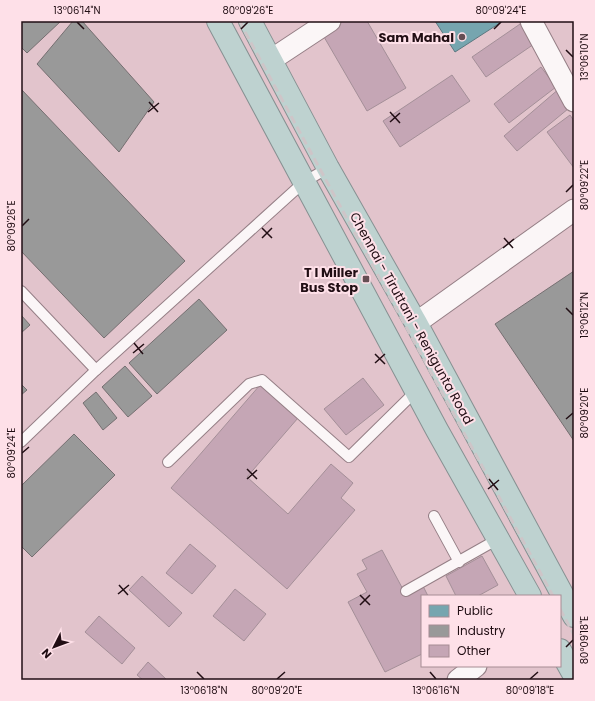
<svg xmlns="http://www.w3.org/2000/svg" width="595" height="701" font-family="Poppins,sans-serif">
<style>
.public{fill:#76a5af;stroke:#5c7880}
.industry{fill:#999;stroke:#756f71}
.building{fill:#c5a6b5;stroke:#a48f98}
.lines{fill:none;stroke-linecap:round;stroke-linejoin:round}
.lane-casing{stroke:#957f86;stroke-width:12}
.street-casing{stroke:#957f86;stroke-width:23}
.highway-casing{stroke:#879192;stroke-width:24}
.lane{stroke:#fbf6f7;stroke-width:10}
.street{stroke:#fbf6f7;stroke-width:21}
.highway{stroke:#bed2d0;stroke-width:22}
.rail{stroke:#cec5c8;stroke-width:3;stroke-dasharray:8 4;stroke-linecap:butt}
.ticks{fill:none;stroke:#210e14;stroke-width:1.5}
.poi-dot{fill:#654e54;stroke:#fee0e8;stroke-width:1.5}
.labels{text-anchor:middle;stroke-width:4;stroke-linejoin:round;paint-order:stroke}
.poi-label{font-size:13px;font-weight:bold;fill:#210e14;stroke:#fee0e8;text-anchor:end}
.street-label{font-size:13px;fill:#210e14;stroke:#fee0e8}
.neatline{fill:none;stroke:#210e14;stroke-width:1.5}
.ticks-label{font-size:10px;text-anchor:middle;fill:#210e14}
</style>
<rect width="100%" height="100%" fill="#e2c4cc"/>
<path class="public" d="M435,21h68l-48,31z"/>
<g class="industry">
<path d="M21,21h40l-34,32 -6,-6z"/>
<path d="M73,21h9l72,81 -35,50 -82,-88z"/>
<path d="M21,89l164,172 -81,77 -83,-87z"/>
<path d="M574,271v170l-79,-117z"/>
<path d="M199,299l28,31 -70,64 -28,-31z"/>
<path d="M21,315l9,10 -9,8z"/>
<path d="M125,366l27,30 -24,21 -26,-30z"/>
<path d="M21,384l6,6 -6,5z"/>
<path d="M96,392l21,26 -14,12 -20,-27z"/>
<path d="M74,434l41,41 -83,82 -11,-11v-60z"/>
</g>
<g class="building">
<path d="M335,21h32l39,67 -39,23 -47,-81z"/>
<path d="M523,22l14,20 -51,35 -14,-20z"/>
<path d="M541,67l15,20 -47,36 -15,-19z"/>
<path d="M452,75l18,26 -70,46 -17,-26z"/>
<path d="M560,88l14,16 -57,47 -13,-15z"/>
<path d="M570,115l4,6v47l-27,-36z"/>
<path d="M363,378l21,27 -38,30 -22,-26z"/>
<path d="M260,385l38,33 -51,59 41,37 43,-50 22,19 -12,15 14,12 -68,79 -116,-101z"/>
<path d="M190,544l26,22 -24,28 -26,-21z"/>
<path d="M382,550l24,45 17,-9 5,10h-6v58l-37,18 -37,-70 19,-10 -10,-18 10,-5 -5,-9z"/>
<path d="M482,556l16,29 -20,11h-22l-10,-20z"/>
<path d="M142,576l40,37 -13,14 -40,-37z"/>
<path d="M235,589l31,25 -22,27 -31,-25z"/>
<path d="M99,616l36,32 -13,16 -37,-32z"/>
<path d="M148,662l19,18h-24l-6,-5z"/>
</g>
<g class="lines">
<g class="lane-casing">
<g id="lane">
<path d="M21,291l75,79 208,-188 24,-14"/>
<path d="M21,442l75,-72"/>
<path d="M168,462l81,-78 13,-4 87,77 67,-66"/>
<path d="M434,516l25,46"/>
<path d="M406,591l92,-52"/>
</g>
</g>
<g class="street-casing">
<g id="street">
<path d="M531,21l43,80"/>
<path d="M271,60l59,-39"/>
<path d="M416,323l158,-113"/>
<path d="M458,680l18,-14"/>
</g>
</g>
<g class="highway-casing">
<g id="highway">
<path d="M218,21l219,409 93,166"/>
<path d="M250,21l78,147 88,155 158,293"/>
<path d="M560,650l14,25"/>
</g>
</g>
<use href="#lane" class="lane"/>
<use href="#street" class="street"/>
<use href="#highway" class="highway"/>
<g class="rail">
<path d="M240,21l4,9 309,566"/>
<path d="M560,609l14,26"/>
</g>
</g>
<path class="ticks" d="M77,22l7,7M241,29l7,-7M494,29l7,-7M566,50l7,7M149,102l9,10M148,112l11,-9M390,112l10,11M390,122l10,-9M566,192l7,-7M22,226l7,-7M262,228l10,10M262,238l10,-10M504,238l9,10M503,248l11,-9M566,308l7,7M134,343l9,11M133,353l11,-9M375,354l10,10M375,363l10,-9M566,419l7,-6M22,453l7,-6M247,469l10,10M247,479l10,-9M489,479l9,11M488,489l11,-9M119,585l9,10M118,594l11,-9M360,595l10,10M360,605l10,-10M566,647l7,-7M197,672l7,7M430,672l6,7M277,679l8,-7M530,679l8,-7"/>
<g class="poi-dot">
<circle cx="462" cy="37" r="4"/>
<rect x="362" y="275" width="8" height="8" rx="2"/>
</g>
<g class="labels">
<g class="poi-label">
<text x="454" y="42">Sam Mahal</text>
<text x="358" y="277">T I Miller<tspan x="358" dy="15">Bus Stop</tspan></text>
</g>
<g class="street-label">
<text transform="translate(412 318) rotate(61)" y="5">Chennai - Tiruttani - Renigunta Road</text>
</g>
</g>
<rect width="595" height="701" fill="none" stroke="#fee0e8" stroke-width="44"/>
<rect x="421" y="595" width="140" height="72" fill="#fee0e8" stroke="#a68c93"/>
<rect x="429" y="605" width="20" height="12" fill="#76a5af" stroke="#a68c93"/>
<text x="457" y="615" font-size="12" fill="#210e14">Public</text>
<rect x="429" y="625" width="20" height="12" fill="#999999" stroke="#a68c93"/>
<text x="457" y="635" font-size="12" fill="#210e14">Industry</text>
<rect x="429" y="645" width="20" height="12" fill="#c5a6b5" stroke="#a68c93"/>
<text x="457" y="655" font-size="12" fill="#210e14">Other</text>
<g transform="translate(54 647) rotate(228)" stroke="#fee0e8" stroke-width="3" paint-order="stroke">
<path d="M0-3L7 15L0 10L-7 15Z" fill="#210e14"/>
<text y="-6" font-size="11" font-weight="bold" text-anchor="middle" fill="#210e14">N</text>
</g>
<rect x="22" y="22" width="551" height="657" class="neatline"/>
<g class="ticks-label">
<text x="77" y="14">13°06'14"N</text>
<text x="248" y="14">80°09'26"E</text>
<text x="501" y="14">80°09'24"E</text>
<text transform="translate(584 57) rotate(-90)" y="4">13°06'10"N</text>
<text transform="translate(584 185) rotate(-90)" y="4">80°09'22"E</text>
<text transform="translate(11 226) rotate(-90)" y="4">80°09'26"E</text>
<text transform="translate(584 315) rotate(-90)" y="4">13°06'12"N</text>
<text transform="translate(584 413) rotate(-90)" y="4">80°09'20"E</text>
<text transform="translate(11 453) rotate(-90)" y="4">80°09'24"E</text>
<text transform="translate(584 640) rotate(-90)" y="4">80°09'18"E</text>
<text x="204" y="694">13°06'18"N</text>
<text x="277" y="694">80°09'20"E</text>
<text x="436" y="694">13°06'16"N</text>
<text x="530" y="694">80°09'18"E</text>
</g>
</svg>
